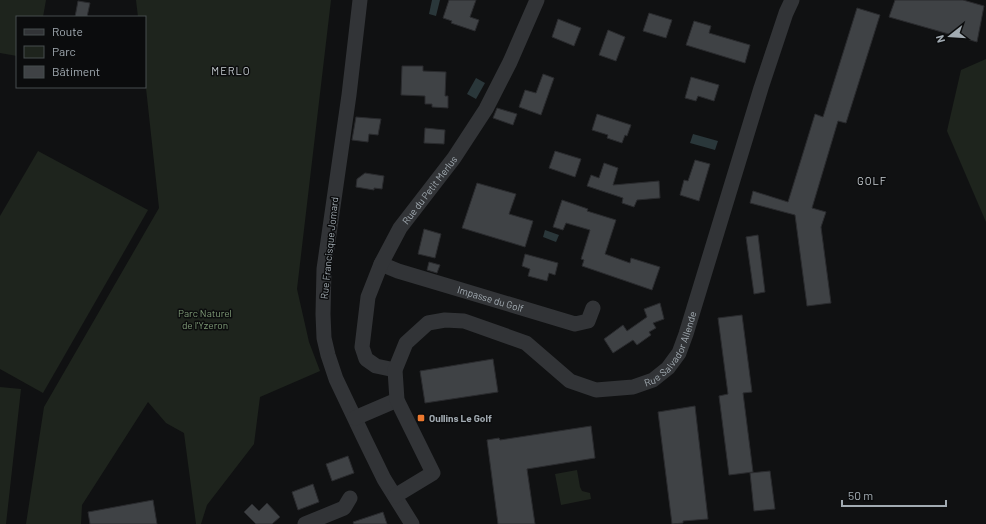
<svg xmlns="http://www.w3.org/2000/svg" width="986" height="524" font-family="Barlow,sans-serif">
<style>
.green{fill:#1e241d}
.water{fill:#2a373a}
.building{fill:#3f4245;stroke:#2a2b2e}
.lines{fill:none;stroke-linecap:round;stroke-linejoin:round}
.street{stroke:#323437;stroke-width:15}
.poi-dot{fill:#ec782e;stroke:#0b0c0d;stroke-width:1.5}
.labels{text-anchor:middle;stroke-width:3;stroke-linejoin:round;paint-order:stroke}
.street-label{font-size:10px;fill:#a2abb2;stroke:#0b0c0d}
.park-label{font-size:10px;fill:#819d79;stroke:#0b0c0d}
.poi-label{font-size:10px;font-weight:bold;fill:#a2abb2;stroke:#0b0c0d;text-anchor:start}
.neighbourhood-label{font-size:11px;letter-spacing:1px;fill:#c3c9ce;stroke:#0b0c0d}
</style>
<rect width="100%" height="100%" fill="#101112"/>
<g class="green">
<path d="M0,0h46l-3,17h-26v39l-17,-3z"/>
<path d="M136,0h195l-34,289 12,53 11,29 -60,26 -6,47 -47,61 -6,19h-5l-12,-91 -18,-10 -18,-21 -66,103 -1,19h-55l18,-117 115,-199 -14,-129v-62h-7z"/>
<path d="M986,59v163l-39,-91 14,-61z"/>
<path d="M38,151l110,59 -105,183 -43,-24v-153z"/>
<path d="M0,387l21,2 -15,135h-6z"/>
<path d="M577,470l3,17 2,4 8,2 1,6 -30,6 -6,-31z"/>
</g>
<g class="water">
<path d="M432,0h8l-4,16 -7,-2z"/>
<path d="M476,78l9,5 -9,16 -9,-5z"/>
<path d="M693,134l25,7 -3,9 -25,-7z"/>
<path d="M545,230l14,5 -3,7 -13,-5z"/>
</g>
<g class="building">
<path d="M449,0h27l-6,17 9,3 -4,11 -24,-8 1,-2 -9,-3z"/>
<path d="M895,0h68l21,6 -7,36 -88,-25z"/>
<path d="M78,1l12,2 -3,14h-12z"/>
<path d="M857,8l23,7 -34,108 -8,-2 -26,87 14,4 -5,15 10,76 -24,3 -12,-91 -45,-12 3,-12 35,11 27,-88 8,3z"/>
<path d="M649,13l23,7 -6,18 -23,-7z"/>
<path d="M558,19l23,9 -7,18 -22,-9z"/>
<path d="M694,21l17,5 -2,7 41,12 -5,18 -59,-18z"/>
<path d="M608,30l17,7 -9,24 -17,-6z"/>
<path d="M402,66h21v5l23,1 -1,24h3v12l-16,-1v-3h-7v-8l-24,-1z"/>
<path d="M543,74l11,4 -13,37 -22,-8 6,-17 11,3z"/>
<path d="M691,77l28,8 -5,16 -16,-5 -2,5 -11,-3z"/>
<path d="M497,108l20,6 -4,11 -20,-7z"/>
<path d="M597,114l34,11 -4,11 -2,-1 -3,8 -15,-5 1,-3 -16,-5z"/>
<path d="M356,117l25,2 -3,16 -9,-1 -1,8 -16,-2z"/>
<path d="M425,128l20,2 -1,14 -20,-1z"/>
<path d="M555,151l26,8 -6,18 -26,-9z"/>
<path d="M695,160l15,4 -11,37 -19,-6 4,-15 4,1z"/>
<path d="M604,163l14,5 -5,17 46,-4 1,17 -23,2 -3,7 -12,-4 1,-5 -36,-12 4,-11 8,3z"/>
<path d="M365,173l19,3 -2,13 -8,-1v2l-18,-3 1,-8z"/>
<path d="M477,183l39,11 -7,20 24,7 -8,26 -63,-19z"/>
<path d="M562,200l26,9 -1,2 29,9 -11,34 25,9 1,-5 29,9 -8,23 -70,-24 2,-6 -3,-1 9,-29 -24,-7 -3,7 -10,-3z"/>
<path d="M424,229l17,5 -6,24 -17,-4z"/>
<path d="M758,235l7,57 -11,2 -8,-57z"/>
<path d="M525,254l33,9 -3,12 -6,-2 -2,8 -19,-5 2,-7 -8,-3z"/>
<path d="M429,262l11,3 -3,8 -10,-3z"/>
<path d="M660,303l4,16 -11,4 3,5 -7,4 2,3 -14,10 -4,-5 -20,13 -9,-14 19,-14 4,6 20,-14 -3,-8z"/>
<path d="M742,315l10,77 -9,1 10,79 -24,3 -10,-79 9,-2 -10,-76z"/>
<path d="M493,359l5,33 -73,11 -5,-32z"/>
<path d="M695,406l13,113 -25,2v2l-11,1 -14,-112z"/>
<path d="M591,426l4,32 -68,11 8,55h-37l-11,-84 12,-2 1,2z"/>
<path d="M348,456l6,17 -22,8 -6,-17z"/>
<path d="M770,471l5,38 -21,2 -4,-38z"/>
<path d="M313,484l6,18 -21,8 -6,-18z"/>
<path d="M153,500l4,24h-67l-2,-12z"/>
<path d="M267,503l13,14 -8,7h-16l-12,-12 8,-8 7,7z"/>
<path d="M383,512l4,12h-33l-1,-2z"/>
</g>
<g class="lines">
<g class="street">
<path d="M360,0l-11,95 -25,174 -1,45 1,24 4,17 8,24 28,59 20,41 28,45"/>
<path id="s1" d="M381,264l17,7 177,53 13,-3 5,-13"/>
<path id="s2" d="M395,370l-19,-4 -10,-7 -4,-12 6,-50 13,-33 19,-36 54,-70 32,-49 24,-47 27,-62"/>
<path d="M355,418l42,-18"/>
<path id="s3" d="M395,496l38,-23 -36,-73 -2,-30 11,-27 22,-20 17,-3 19,1 62,22 44,38 26,9 37,-3 20,-7 15,-12 11,-15 7,-19 75,-246 25,-75 6,-13"/>
<path d="M305,524l39,-16 6,-10"/>
</g>
</g>
<rect class="poi-dot" x="417" y="414" width="8" height="8" rx="2"/>
<g class="labels">
<g class="street-label">
<text dy="4" stroke="none"><textPath href="#s2" startOffset="219">Rue du Petit Merlus</textPath></text>
<text transform="translate(329 248) rotate(-84)" y="4">Rue Francisque Jomard</text>
<text dy="4" stroke="none"><textPath href="#s1" startOffset="115">Impasse du Golf</textPath></text>
<text dy="4" stroke="none"><textPath href="#s3" startOffset="497">Rue Salvador Allende</textPath></text>
</g>
<g class="park-label">
<text x="205" y="317">Parc Naturel<tspan x="205" dy="12">de l'Yzeron</tspan></text>
</g>
<g class="poi-label">
<text x="429" y="422">Oullins Le Golf</text>
</g>
<g class="neighbourhood-label">
<text x="231" y="75">MERLO</text>
<text x="872" y="185">GOLF</text>
</g>
</g>
<rect x="16" y="16" width="130" height="72" fill="#0b0c0d" stroke="#474c4f"/>
<rect x="24" y="29" width="20" height="6" fill="#323437" stroke="#474c4f"/>
<text x="52" y="36" font-size="12" fill="#a2abb2">Route</text>
<rect x="24" y="46" width="20" height="12" fill="#1e241d" stroke="#474c4f"/>
<text x="52" y="56" font-size="12" fill="#a2abb2">Parc</text>
<rect x="24" y="66" width="20" height="12" fill="#3f4245" stroke="#474c4f"/>
<text x="52" y="76" font-size="12" fill="#a2abb2">Bâtiment</text>
<g transform="translate(950 36) rotate(253)" stroke="#0b0c0d" stroke-width="3" paint-order="stroke">
<path d="M0-3L7 15L0 10L-7 15Z" fill="#a2abb2"/>
<text y="-6" font-size="11" font-weight="bold" text-anchor="middle" fill="#a2abb2">N</text>
</g>
<path d="M842 500v6h104v-6" fill="none" stroke="#a2abb2" stroke-width="2"/>
<text x="848" y="500" font-size="12" fill="#a2abb2" stroke="#0b0c0d" stroke-width="3" paint-order="stroke">50 m</text>
</svg>
